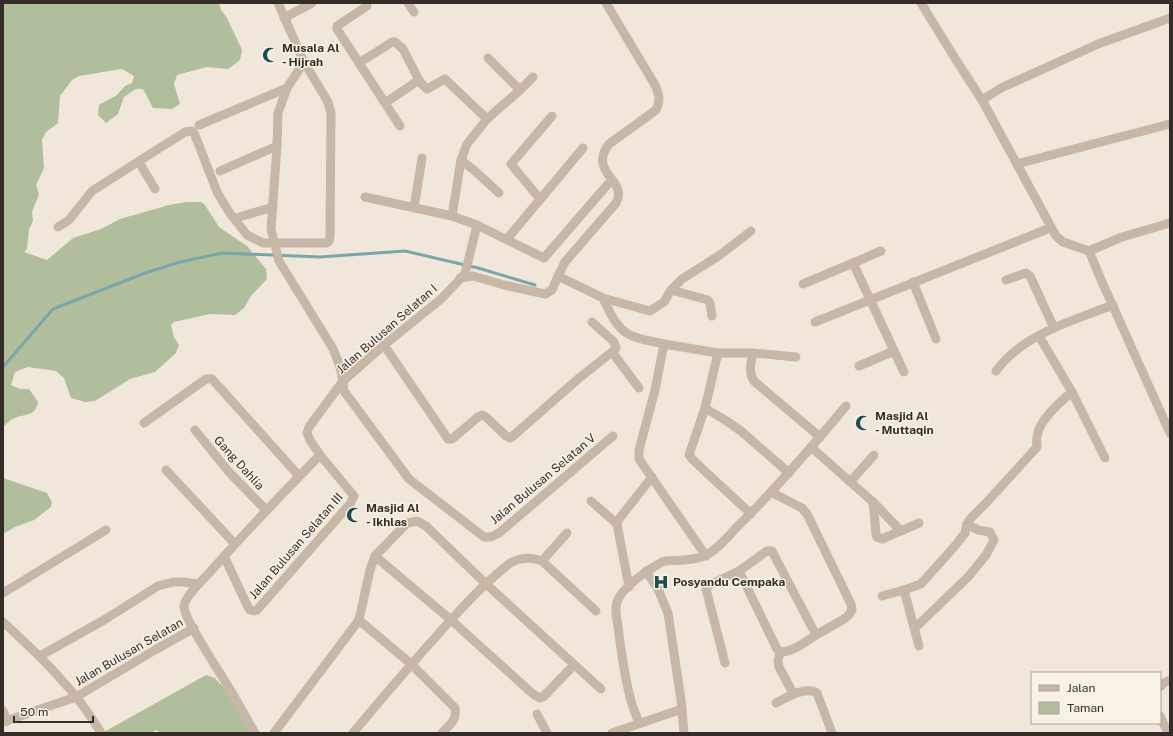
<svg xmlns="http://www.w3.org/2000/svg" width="1173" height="736" font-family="'Public Sans',sans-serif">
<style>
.green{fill:#b0be9b}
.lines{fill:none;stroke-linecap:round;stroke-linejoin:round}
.stream{stroke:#7aa6ab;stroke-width:3}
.street{stroke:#c7b7a7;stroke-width:9}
.labels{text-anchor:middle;stroke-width:3;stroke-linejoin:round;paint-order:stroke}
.poi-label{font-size:12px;font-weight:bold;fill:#342c27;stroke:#f8f1e6;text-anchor:start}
.street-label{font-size:12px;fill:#342c27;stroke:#f8f1e6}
</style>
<rect width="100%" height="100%" fill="#f0e7da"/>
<g class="green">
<path d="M3,3h216l2,7 6,8 15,32 -2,10 -12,9 -21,-2 -30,8 -3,9 6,20 -8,5 -19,-1 -10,-19h-7l-12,8 -6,17 -12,9 -8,-8 1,-10 18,-10 8,-9 7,-3 2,-7 -12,-7 -43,7 -7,4 -12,16 -2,27 -12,9 -4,8 2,28 -8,17 3,9 -7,18 1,9 -4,8 -2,20 -3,3 23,8 26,-22 28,-9 19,-10 49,-14 18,-3h14l4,3 14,22 28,19 19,23 1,10 -16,17 -7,12 -9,7 -25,-1 -36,8 -3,3 3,12 5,8 -3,8 -21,19 -25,7 -35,22 -10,1 -14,-4 -7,-20 -8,-7 -28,-4 -13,5 -4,13 9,4h9l9,13c-2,15 -14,11 -25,17 -4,1 -6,6 -10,7z"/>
<path d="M3,478l44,15 5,9 -1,5 -17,13 -19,7 -12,7z"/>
<path d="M206,675l9,3 9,10 27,45h-92l-2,-3 -7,3h-45l-1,-1z"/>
</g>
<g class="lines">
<path class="stream" d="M3,367l50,-58 92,-36 35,-11 42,-9 98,4 85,-6 73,17 57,17"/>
<g class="street">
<path d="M278,3l26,59 -17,26 -9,25 -1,33 -6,83 8,32 53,86c7,14 11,28 12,44l65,88 75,58h7l8,-4 114,-97"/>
<path d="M408,3l6,9"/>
<path d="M921,3l35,57 26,40 74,136 7,6 26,9 33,-14 48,-14"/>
<path d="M367,6l-30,20v3l48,74"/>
<path d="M284,18l28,-15"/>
<path d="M359,63l33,-21h3l8,7 17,33"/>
<path d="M520,90l13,-13"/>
<path d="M982,100l19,-12 97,-44 72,-26"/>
<path d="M199,125l88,-37"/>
<path d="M400,126l-15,-23 31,-21h4l7,7 18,-10 42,40"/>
<path d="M461,160l14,11 24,22"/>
<path d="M139,162l16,27"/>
<path d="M1017,164l153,-40"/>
<path d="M220,171l57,-25"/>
<path d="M365,197l87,19"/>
<path d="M540,199l-29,-35 41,-48"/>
<path d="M414,208l8,-50"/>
<path d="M239,217l34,-10"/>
<path d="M477,225l67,33 64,-74"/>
<path d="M58,227l11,-7 23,-29 93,-59 7,-1 3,4 22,57 12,20 18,23 16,8h64l2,-2 1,-4 1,-124 -3,-11 -24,-40"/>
<path d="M507,239l76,-91"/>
<path d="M1089,251l13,31 68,151"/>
<path d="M853,263l28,-12"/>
<path d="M558,276l7,-14 51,-59c13,-23 -29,-30 -7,-59l47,-34c5,-11 3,-15 -1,-25l-49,-82"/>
<path d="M460,278l13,-2 31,9 41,9 7,-4 6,-14 45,22 47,13 14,-9 7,-12 11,-11 38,-24 31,-24"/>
<path d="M1006,280l20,-7 4,3 24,52"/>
<path d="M913,282l23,57"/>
<path d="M803,284l50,-21 51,109"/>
<path d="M671,290l37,10 2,3 2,13"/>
<path d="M603,298c6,13 14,31 27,37 10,5 23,6 34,9l-9,46 -16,60v9l67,97"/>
<path d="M815,322l235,-94"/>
<path d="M664,344l54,9h35c-2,10 -5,19 1,28l66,56"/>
<path d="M384,345l64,94h4l26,-22 4,-2 4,2 20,19 4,2 3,-2 65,-57 34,-27 4,-4 -2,-6 -22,-20"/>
<path d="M612,352l27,36"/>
<path d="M753,353l43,4"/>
<path d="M859,366l35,-15"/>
<path d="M996,371c27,-37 76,-50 117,-66"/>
<path d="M1072,392l33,66"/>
<path d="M705,408l13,-55"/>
<path d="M144,423l62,-44h6l87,97"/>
<path d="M195,430l33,41 38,39"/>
<path d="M811,447l62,55 28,29"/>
<path d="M166,470l69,74"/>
<path d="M850,482l24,-27"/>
<path d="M591,501l26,23"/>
<path d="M873,502l3,32 1,3 5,2 37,-16"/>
<path d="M751,514l-58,-54 -4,-5 16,-47 20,12 16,11 48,42"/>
<path d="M224,556l24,51 2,3 4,1 3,-1 93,-106 4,-8 -34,-41"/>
<path d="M375,556l76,64 82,74 7,4 3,-1 31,-32"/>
<path d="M542,561l25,-28"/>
<path d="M646,571l12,18 10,24 13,87 3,33"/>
<path d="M739,571l38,78 3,3c13,0 25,-10 36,-17"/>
<path d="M629,587l-12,-63 2,-5 33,-42"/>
<path d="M3,593l103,-63"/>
<path d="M882,596l22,-6"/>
<path d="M359,620l52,44 44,44c2,13 -5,16 -13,25"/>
<path d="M3,622c36,33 73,68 98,111"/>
<path d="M915,628l53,-51 18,-22 8,-15 -4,-8 -12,-2 -11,-6 3,-5 17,-17 50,-55c0,-3 -1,-6 0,-10 1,-16 23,-35 35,-45l-33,-56"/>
<path d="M919,646l-15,-56 17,-6 33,-37 11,-14 2,-9"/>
<path d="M780,652l-2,9 1,6 14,26"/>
<path d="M40,656l64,-36 54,-34 15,-4h11l15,2"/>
<path d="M725,663l-19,-74 3,-4 30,-14 28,-20h5l2,4 42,80 28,-16 4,-3 4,-6 -1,-6 -44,-90 -5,-6 -31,-16"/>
<path d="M1160,687l4,-4 6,-3"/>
<path d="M776,703c11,-6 30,-17 41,-10l15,40"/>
<path d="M3,711l4,10"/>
<path d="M537,714l10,19"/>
<path d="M1160,716l8,17"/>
<path d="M3,722l73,-25 79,-47 39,-22"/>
<path d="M639,723c-3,-8 -7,-17 -9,-26 -6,-23 -9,-47 -12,-70 -1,-8 -4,-18 -1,-25 5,-15 32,-33 45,-40l3,-1c13,-1 27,0 39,-5 11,-4 24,-19 32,-28 39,-38 75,-80 110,-122"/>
<path d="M255,733c-10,-17 -19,-34 -29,-50 -8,-14 -43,-65 -42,-77 1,-10 19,-26 26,-34 35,-40 73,-79 110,-117l-10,-15 -3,-7 2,-6 34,-46 41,-36 57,-46 24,-25 12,-49 -25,-9 9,-56 6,-16 20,-25 33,-29 -32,-32"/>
<path d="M274,733l85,-113 11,-50 5,-14 32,-33 10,-2 9,5 59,57 116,106"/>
<path d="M353,733c35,-42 71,-84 108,-124 12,-13 24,-25 37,-36 4,-3 8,-7 12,-10 10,-5 22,-6 32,-2l54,50"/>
<path d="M612,733l70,-24"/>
</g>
</g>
<defs>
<g id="mosque-bare" transform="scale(1.2)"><path d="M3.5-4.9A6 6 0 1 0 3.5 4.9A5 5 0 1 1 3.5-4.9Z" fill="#1f4c53" stroke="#f8f1e6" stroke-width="2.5" paint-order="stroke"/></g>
<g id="hospital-bare" transform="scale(1.2)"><path d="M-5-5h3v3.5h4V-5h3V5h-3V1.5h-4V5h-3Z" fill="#1f4c53" stroke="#f8f1e6" stroke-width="2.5" paint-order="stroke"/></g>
</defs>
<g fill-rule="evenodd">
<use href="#mosque-bare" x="270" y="55"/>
<use href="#mosque-bare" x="863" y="423"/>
<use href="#mosque-bare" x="354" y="515"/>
<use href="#hospital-bare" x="661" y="582"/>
</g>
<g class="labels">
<g class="poi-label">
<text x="282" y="52">Musala Al<tspan x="282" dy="14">- Hijrah</tspan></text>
<text x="875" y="420">Masjid Al<tspan x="875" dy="14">- Muttaqin</tspan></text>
<text x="366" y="512">Masjid Al<tspan x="366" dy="14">- Ikhlas</tspan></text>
<text x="673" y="586">Posyandu Cempaka</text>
</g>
<g class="street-label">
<text transform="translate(387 329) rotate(-41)" y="4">Jalan Bulusan Selatan I</text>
<text transform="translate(239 463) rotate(48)" y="4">Gang Dahlia</text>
<text transform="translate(543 479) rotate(-40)" y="4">Jalan Bulusan Selatan V</text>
<text transform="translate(296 546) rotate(-49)" y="4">Jalan Bulusan Selatan III</text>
<text transform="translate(129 652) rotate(-30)" y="4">Jalan Bulusan Selatan</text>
</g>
</g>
<rect width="1173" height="736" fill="none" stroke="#342c27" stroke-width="8"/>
<rect x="1031" y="672" width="130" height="52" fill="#f8f1e6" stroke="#aaa29a"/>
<rect x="1039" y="685" width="20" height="6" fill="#c7b7a7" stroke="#aaa29a"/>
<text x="1067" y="692" font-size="12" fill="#342c27">Jalan</text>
<rect x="1039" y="702" width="20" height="12" fill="#b0be9b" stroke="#aaa29a"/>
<text x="1067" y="712" font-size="12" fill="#342c27">Taman</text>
<path d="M14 716v6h79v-6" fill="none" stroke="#342c27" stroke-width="2"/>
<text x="20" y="716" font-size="12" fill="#342c27" stroke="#f8f1e6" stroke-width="3" paint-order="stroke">50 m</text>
</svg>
